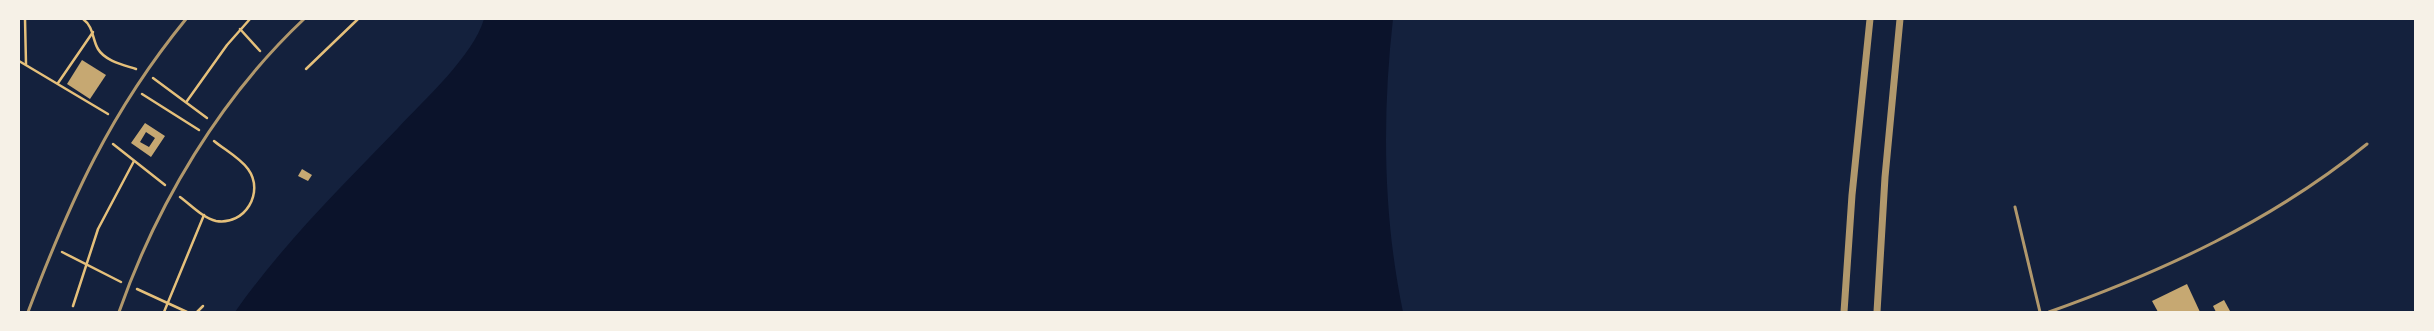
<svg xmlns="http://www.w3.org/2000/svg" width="2434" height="331" font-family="'PT Sans',sans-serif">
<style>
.water{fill:#0b132b}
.building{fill:#c6a872;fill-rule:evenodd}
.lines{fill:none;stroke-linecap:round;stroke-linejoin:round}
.path{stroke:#e5c07b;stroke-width:2.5}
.service{stroke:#b1986c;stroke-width:3}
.tertiary{stroke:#b1986c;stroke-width:7}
</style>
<rect width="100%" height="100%" fill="#14213d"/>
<path class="water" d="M484,19h909c-11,97 -10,197 10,293h-1168c47,-67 106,-125 163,-184 26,-28 75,-72 86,-109z"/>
<g class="building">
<path d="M82,60l24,15 -16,24 -23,-15z"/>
<path d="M145,123l20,13 -14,21 -20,-14zM146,132l9,6 -6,9 -9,-5z"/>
<path d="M302,169l10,6 -4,6 -10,-5z"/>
<path d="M2187,284l13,28h-42l-6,-11z"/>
<path d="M2224,300l6,11 -14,1 -3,-6z"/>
</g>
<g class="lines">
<g class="path">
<path d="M25,19l1,45"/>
<path d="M83,19c11,8 9,20 15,30 7,12 26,16 38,20"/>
<path d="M240,29l20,22"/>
<path d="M19,61l89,53"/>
<path d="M306,69l52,-50"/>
<path d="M153,78l54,40"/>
<path d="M58,83l35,-51"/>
<path d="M142,94l57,36"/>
<path d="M187,101l40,-56 23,-26"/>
<path d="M113,144l52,41"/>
<path d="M180,197c11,8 23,21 36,24 29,5 49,-29 32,-52 -8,-11 -23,-19 -34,-28"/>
<path d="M62,252l59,30"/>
<path d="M137,289l50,23"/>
<path d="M73,306l25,-77 36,-68"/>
<path d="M164,312l40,-97"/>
<path d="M197,312l6,-6"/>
</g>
<g class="service">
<path d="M2015,207l25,105"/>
<path d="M28,312c42,-111 82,-200 158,-293"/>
<path d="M119,312c38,-108 101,-214 185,-293"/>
<path d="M2049,312c115,-41 223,-91 318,-168"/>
</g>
<g class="tertiary">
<path d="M1844,312l8,-117 18,-176"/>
<path d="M1877,312l8,-135 15,-158"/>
</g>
</g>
<rect width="2434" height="331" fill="none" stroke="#f6f1e7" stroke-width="40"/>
</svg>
